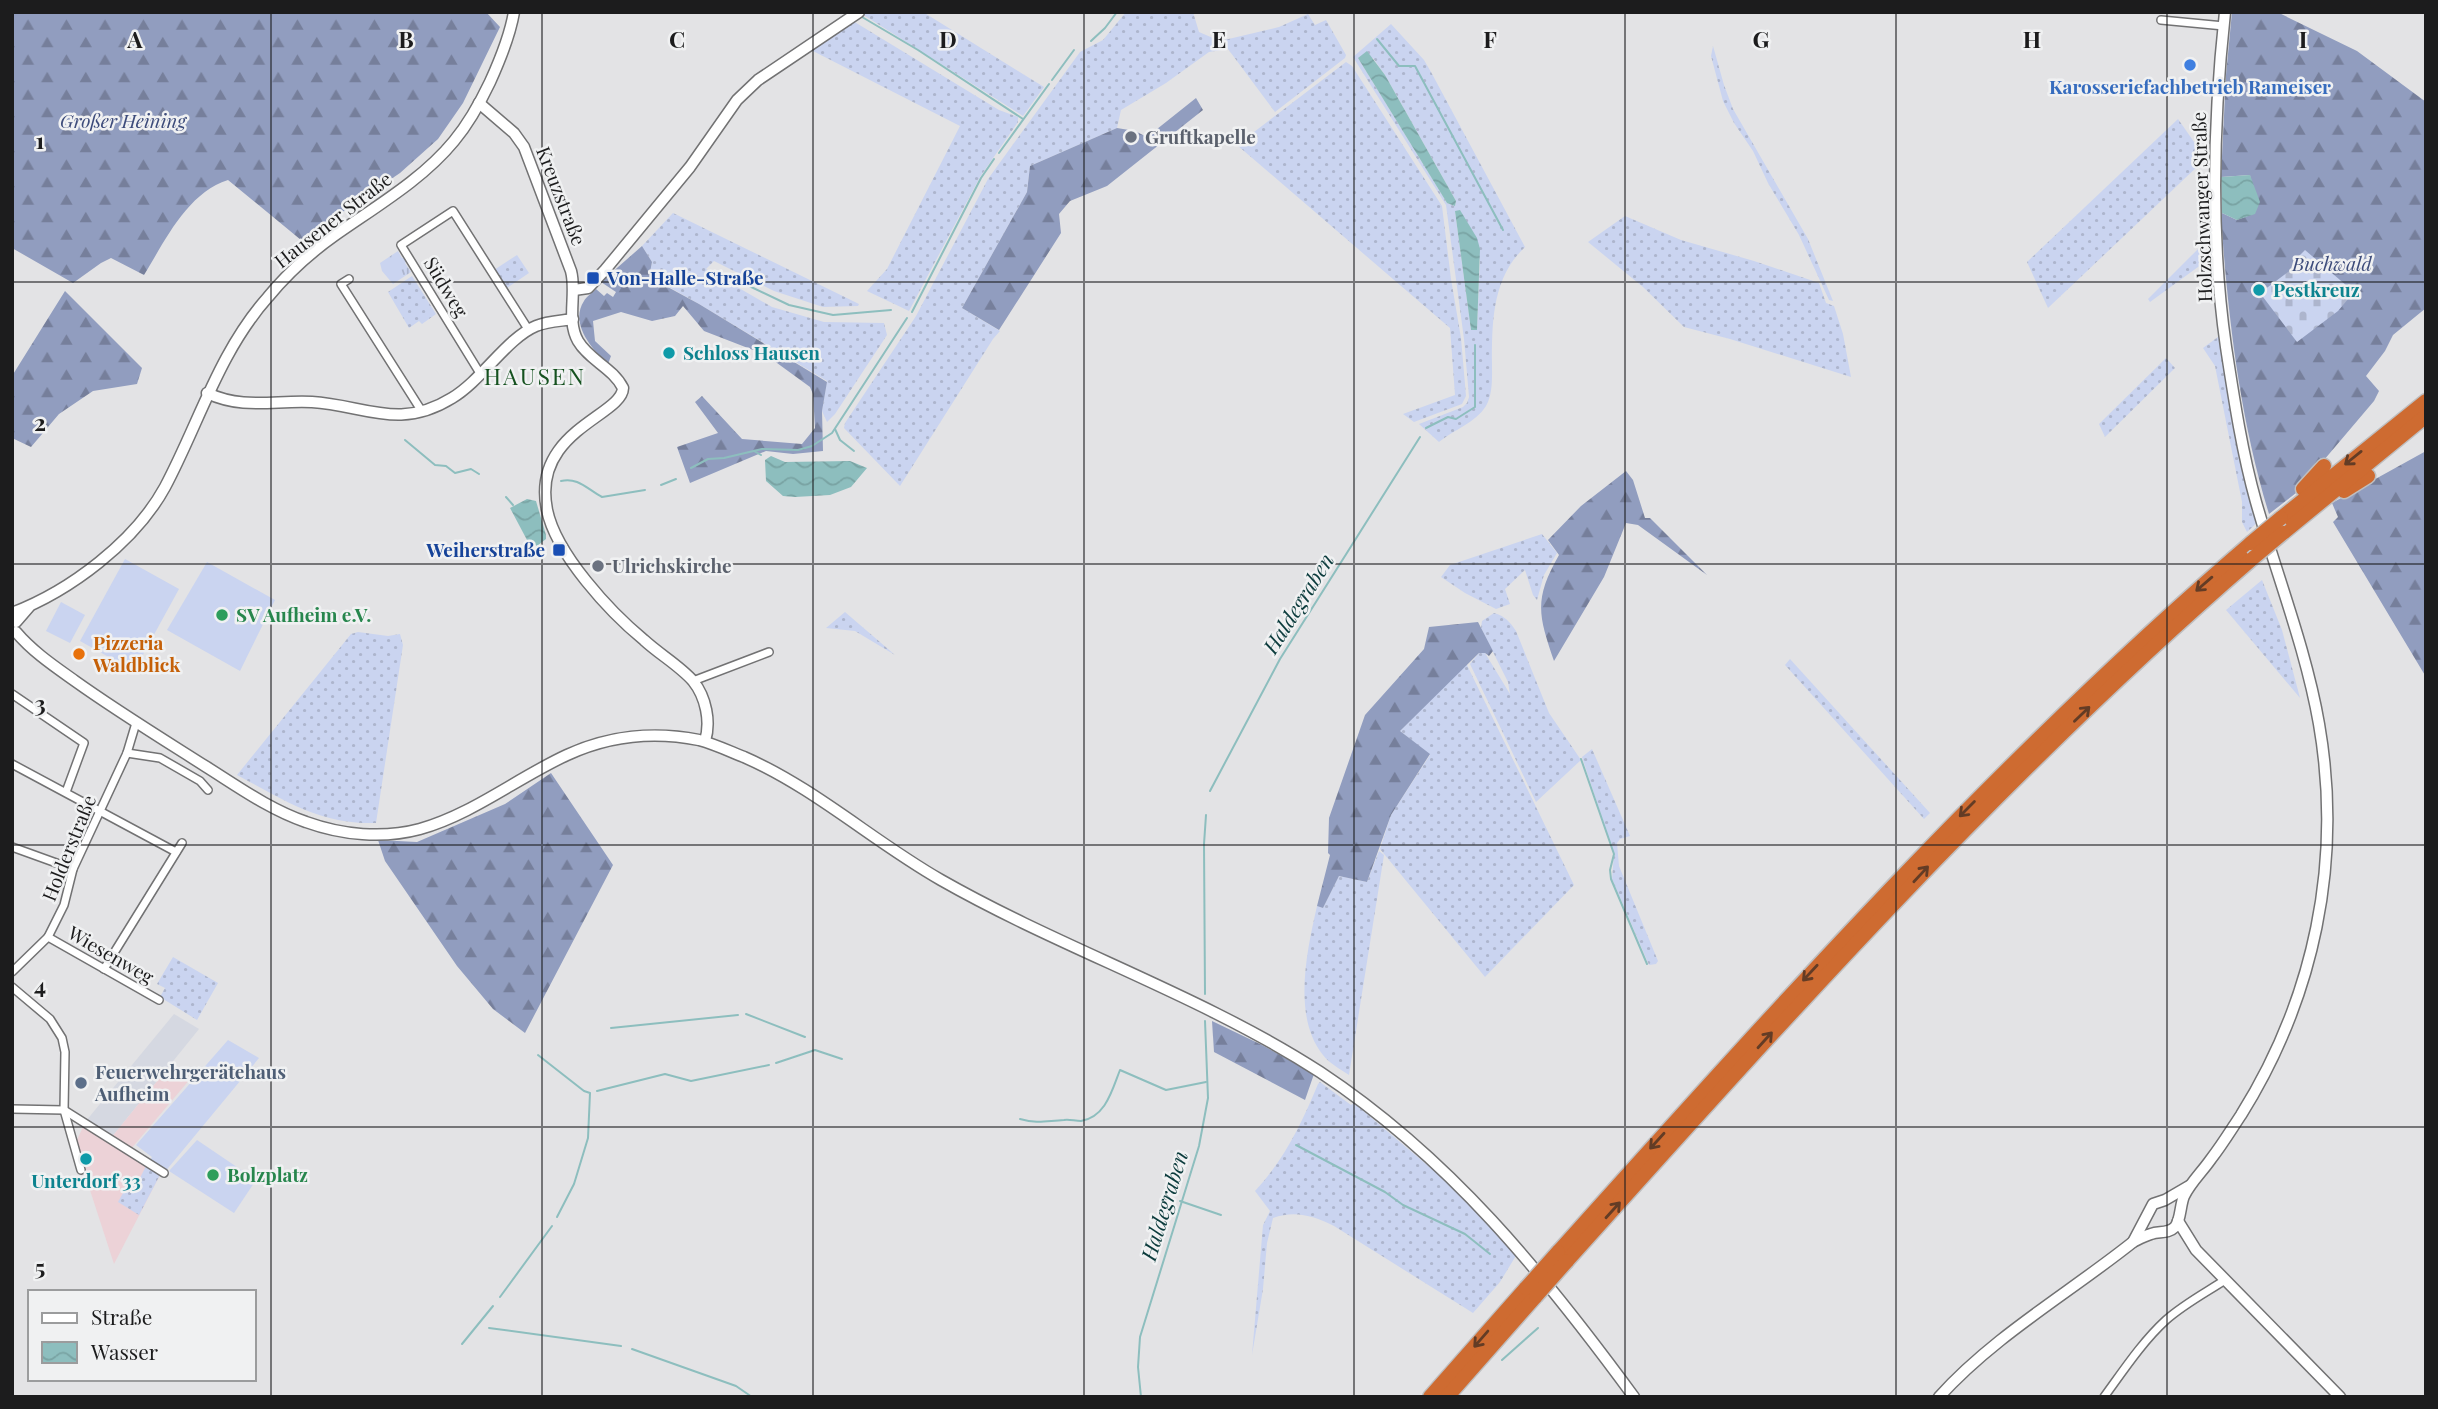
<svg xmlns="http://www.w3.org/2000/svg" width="2438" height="1409" font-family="'Playfair Display',serif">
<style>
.built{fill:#d5d8e1}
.industrial{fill:#ecd2d7}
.grass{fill:url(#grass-dots);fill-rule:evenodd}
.forest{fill:url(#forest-firs)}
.cemetery{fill:url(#cemetery-stones)}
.park{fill:url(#park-tufts)}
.garden{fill:#cad4f0}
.water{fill:url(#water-waves)}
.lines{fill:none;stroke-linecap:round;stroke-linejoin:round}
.stream{stroke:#8dbebe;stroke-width:2}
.street-casing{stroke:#727273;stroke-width:10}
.secondary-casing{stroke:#727273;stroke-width:13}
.highway-casing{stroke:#bfbfc0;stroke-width:17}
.street{stroke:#fff;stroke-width:7}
.secondary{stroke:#fff;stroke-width:10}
.highway{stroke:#ce6b31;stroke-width:14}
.highway-bridge-casing{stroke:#bfbfc0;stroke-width:17;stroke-linecap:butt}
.highway-bridge{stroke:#ce6b31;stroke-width:14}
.oneway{stroke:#633c25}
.grid{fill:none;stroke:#1c1c1d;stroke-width:2;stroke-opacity:0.55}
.shop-dot{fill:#3f7fe0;stroke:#f0f1f2;stroke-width:2.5}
.worship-dot{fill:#6b7280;stroke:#f0f1f2;stroke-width:2.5}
.transit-dot{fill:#1a4fb4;stroke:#f0f1f2;stroke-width:2.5}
.culture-dot{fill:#0f9aa8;stroke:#f0f1f2;stroke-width:2.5}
.leisure-dot{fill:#2e9e5b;stroke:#f0f1f2;stroke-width:2.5}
.food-dot{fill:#e8710a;stroke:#f0f1f2;stroke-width:2.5}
.service-dot{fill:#5c6f8a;stroke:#f0f1f2;stroke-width:2.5}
.labels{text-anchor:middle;stroke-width:5;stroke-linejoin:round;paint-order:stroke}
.shop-label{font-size:19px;font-weight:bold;fill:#366cbe;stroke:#f0f1f2}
.park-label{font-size:19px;font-style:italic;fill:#3d4c7b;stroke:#f0f1f2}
.worship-label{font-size:19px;font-weight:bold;fill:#5b616d;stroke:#f0f1f2;text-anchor:start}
.street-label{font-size:19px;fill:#1c1c1d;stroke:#f0f1f2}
.transit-label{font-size:19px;font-weight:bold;fill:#164399;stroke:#f0f1f2;text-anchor:start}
.culture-label{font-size:19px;font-weight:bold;fill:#0d838f;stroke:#f0f1f2;text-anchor:start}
.leisure-label{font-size:19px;font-weight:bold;fill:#27864d;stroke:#f0f1f2;text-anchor:start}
.food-label{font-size:19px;font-weight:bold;fill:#c56008;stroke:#f0f1f2;text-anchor:start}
.service-label{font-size:19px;font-weight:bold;fill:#4e5e75;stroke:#f0f1f2;text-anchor:start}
.water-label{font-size:21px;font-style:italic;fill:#0c3c3d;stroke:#f0f1f2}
.quarter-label{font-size:23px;letter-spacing:2px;fill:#165220;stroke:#f0f1f2}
.grid-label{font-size:23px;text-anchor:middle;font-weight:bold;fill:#1c1c1d;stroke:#f0f1f2;stroke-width:5;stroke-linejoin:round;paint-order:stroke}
</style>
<defs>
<pattern id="grass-dots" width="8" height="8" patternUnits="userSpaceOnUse" patternTransform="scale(1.75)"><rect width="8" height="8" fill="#cad4f0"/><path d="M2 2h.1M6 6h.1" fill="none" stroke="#adb5cd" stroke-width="1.8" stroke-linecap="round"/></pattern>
<pattern id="forest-firs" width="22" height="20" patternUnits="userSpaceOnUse" patternTransform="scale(1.75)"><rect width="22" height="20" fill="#919dbf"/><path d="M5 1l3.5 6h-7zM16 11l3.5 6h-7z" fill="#767f9b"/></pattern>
<pattern id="cemetery-stones" width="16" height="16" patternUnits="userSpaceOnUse" patternTransform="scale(1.75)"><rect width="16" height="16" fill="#cad4f0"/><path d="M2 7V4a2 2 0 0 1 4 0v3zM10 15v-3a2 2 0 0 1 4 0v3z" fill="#adb5cd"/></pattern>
<pattern id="park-tufts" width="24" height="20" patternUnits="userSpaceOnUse" patternTransform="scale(1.75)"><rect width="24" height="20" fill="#cad4f0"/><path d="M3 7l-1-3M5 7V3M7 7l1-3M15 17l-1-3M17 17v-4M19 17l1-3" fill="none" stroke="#adb5cd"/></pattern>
<pattern id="water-waves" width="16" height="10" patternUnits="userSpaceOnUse" patternTransform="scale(1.75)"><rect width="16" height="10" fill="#8dbebe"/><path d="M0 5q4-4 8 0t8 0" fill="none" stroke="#79a3a3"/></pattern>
</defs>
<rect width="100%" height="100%" fill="#e3e3e5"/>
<path class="built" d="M174,1014l25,15 -88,109 -25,-17z"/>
<g class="industrial">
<path d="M171,1064l20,14 -61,72 -19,-12z"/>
<path d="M84,1125l77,48 -47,91 -39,-120z"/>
</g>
<g class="grass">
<path d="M864,12h59l121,75 -21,29 -161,-102z"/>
<path d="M1126,12h67l6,20 21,9 59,-14 29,-13 7,11 11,-5 20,35 -1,3 -70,54 -47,-63 -19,3 -43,31 -45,27 -4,18 -87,38 -3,26 -65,116 38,23 -7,8 -93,147 -56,-58 1,-5 71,-107 72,-137 92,-127 23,-12z"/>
<path d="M853,21l146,89 19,7v5l-38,55 -71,134 -42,-20 20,-22 73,-143 -151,-77z"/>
<path d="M1391,24l33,36 7,12 94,175c-33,31 -33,75 -33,117 0,13 1,30 -6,42 -11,17 -31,23 -47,36l-20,-18 44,-17 4,-4 2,-6 -5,-58 -18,-134 -93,-148zM1358,58h15l12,17 71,126 -1,5 -8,-3zM1455,211l25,49 -3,70h-6z"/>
<path d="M1713,46l11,39 9,24 75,130 25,62 -4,-1 -30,-65 -31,-52 -15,-32 -19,-28 -11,-22 -12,-45z"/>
<path d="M1346,62l6,4 90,140 9,73 10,59 5,58 -4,8 -48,18 -11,-8 52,-19 -5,-67 -213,-183z"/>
<path d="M2178,119l21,30v16l-151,143 -21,-46z"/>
<path d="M673,213l186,91 -1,2 -35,1 -49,-16 -60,-30 -8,8 66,38 52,15 60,1 3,12 -52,79 -8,8 -5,-11 5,-30 -128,-77 -46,-26 -3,-6 2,-10 -10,-16z"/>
<path d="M1625,216l56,24 73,21 65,22 7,20 8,3 9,28 8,43 -121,-38 -46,-12 -41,-40 -55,-45z"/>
<path d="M2202,245l1,10 6,4 -59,43 -2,-3z"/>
<path d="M517,255l12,18 -22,15 -13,-18z"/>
<path d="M412,276l24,38 -14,10 -3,-3 -10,7 -21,-36z"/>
<path d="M2222,334l36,188 -11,10 -5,-10v-20l-27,-136 -12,-18z"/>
<path d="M2166,358l9,10 -70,69 -6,-13z"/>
<path d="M1542,534l15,19 -13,22 -7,25 -4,-5 -8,-25 -20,19 5,15 -14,5 -31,-16 -24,-16 9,-12z"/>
<path d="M2262,580l20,50 18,68 -74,-88z"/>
<path d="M845,612l50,43 -40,-24 -29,-3z"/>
<path d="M1494,613c11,3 16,9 22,18l33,82 32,47 -45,42 -66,-138 9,-11h6l25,41 -2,-12 -27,-54 1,-7z"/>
<path d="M358,632l30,4 12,-2 3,11 -27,178c-55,2 -92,-23 -139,-48l114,-141z"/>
<path d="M1790,659l140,154 -6,6 -139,-154z"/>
<path d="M1466,663l108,222 -89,92 -105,-128 11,-34 39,-60 -30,-24z"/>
<path d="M1592,749l38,87 -10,3 -3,4 2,23 39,95 -2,3 -7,1 -37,-86 2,-25 -32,-97z"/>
<path d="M1379,851l5,4 -35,220c-9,-6 -20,-12 -26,-20 -31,-38 -16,-105 -6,-149l6,2 16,-32 28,6z"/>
<path d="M173,957l45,26 -21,37 -37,-23 5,-9 -8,-4z"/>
<path d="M1320,1082l31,23 3,-2 92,78 71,73 -17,28 -27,31 -139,-87c-20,-10 -39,-16 -61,-8l-6,25 -4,46 -11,66 11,-130 7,-14 -15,-20c29,-31 47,-68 63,-107z"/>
<path d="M147,1164l14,9 -22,42 -21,-13 14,-25 7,3z"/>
</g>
<g class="forest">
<path d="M12,12h474l14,15 -37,76 -25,36 -38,34 -99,67 -73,-60c-41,13 -63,61 -84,95l-33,-17 -10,5 -28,20 -61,-35z"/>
<path d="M2232,12h45l80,39 69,51v206l-33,27 -8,16 -19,25 13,15 -5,10 -78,92 -27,21c-28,-92 -40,-188 -47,-284v-17l15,7 18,-7 -5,-38 -29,2 5,-102z"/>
<path d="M1196,98l7,12 -96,76 -37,15 -11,13 2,19 -62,97 -37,-22 65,-116 3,-26 87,-38 18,3 12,6z"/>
<path d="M642,246l10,16 -2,10 3,7 46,25 128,78 -5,29 1,40 -30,3 -27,-3 -76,32 -13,-36 41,-14 -23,-31 7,-6 40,43 60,5 13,-16 -2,-34 -3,-7 -44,-32 -62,-24 -21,-25 -8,10 -23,5 -31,-9 -28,9 2,20 16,15 -3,8c-15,-14 -39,-40 -24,-63 2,-4 8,-8 12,-12l8,7 3,-3 6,4 3,-5 -15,-10z"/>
<path d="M65,291l77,77 -5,16 -44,7 -34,23 -28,33 -19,-9v-62z"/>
<path d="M2426,451v226l-93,-155 5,-5 -6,-14z"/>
<path d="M1626,471l7,9 12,38h5l57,57 -69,-50 -12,-2 -22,54 -50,84c-16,-47 -20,-62 5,-106l-11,-15 33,-34z"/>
<path d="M1478,622l15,29 -4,5 -4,-3h-6l-79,78 30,23 -39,61 -24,67 -28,-6 -16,32 -6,-2 13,-51 -2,-2 1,-35 36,-103 59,-66 5,-22z"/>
<path d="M551,773l62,92 -88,168 -32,-24 -36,-43 -72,-105 -7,-21 39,2 88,-38z"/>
<path d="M1212,1021l50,24 52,29 -9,26 -91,-48z"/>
</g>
<path class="cemetery" d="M2305,250l49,42 -16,19 -41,31 -37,-49 36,-27 -3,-4z"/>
<path class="park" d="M398,251l4,7 3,-1 2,4 -2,2 6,9 -18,12 -11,-13 -2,-8z"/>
<g class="garden">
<path d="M125,559l54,30 -45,82 -54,-30z"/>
<path d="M207,562l68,38 -35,71 -73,-41z"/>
<path d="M61,602l24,13 -15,28 -24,-12z"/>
<path d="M228,1040l31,18 -95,115 -16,-10 4,-6 -16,-12z"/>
<path d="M197,1140l59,40 -22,33 -65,-42z"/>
</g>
<g class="water">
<path d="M1367,51l18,24 71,126 -1,5 -8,-3 -89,-145z"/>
<path d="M2250,175l10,27 -5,12 -18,6 -15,-7 -1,-36z"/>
<path d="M1460,210l17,28 3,11 -3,81h-6l-16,-119z"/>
<path d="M771,456l14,6 65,-1 17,7 -16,19 -21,8 -35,2 -12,-1 -17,-15 -1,-21z"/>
<path d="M527,499l9,2 10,34v4l-9,7 -10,-6 -17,-32z"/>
</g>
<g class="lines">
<g class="stream">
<path d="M862,17l56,33 105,69"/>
<path d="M1377,39l22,27h16l88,164"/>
<path d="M1091,41l14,-13 12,-16"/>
<path d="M1052,80l22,-30"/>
<path d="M999,153l50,-69"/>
<path d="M724,274l65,31 44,10 58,-5"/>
<path d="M912,312l69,-134 13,-19"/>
<path d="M1426,428l22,-11 8,2 19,-12v-62"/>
<path d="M835,429l5,11 14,11"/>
<path d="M405,440l30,25 11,1 9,7 16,-4 8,5"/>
<path d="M754,451l7,4"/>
<path d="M691,468l17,-9 16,-1 38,-9 36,1 14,-4 20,-13 75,-115"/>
<path d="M561,481c17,-4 26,8 41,16l43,-7"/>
<path d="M661,485l15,-6"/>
<path d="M506,497l7,8"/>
<path d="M1581,759l33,95 -4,16 1,9 36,85"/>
<path d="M1210,791l70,-132 140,-222"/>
<path d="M1205,994l-1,-150 2,-29"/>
<path d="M746,1014l59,23"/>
<path d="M611,1028l127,-13"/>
<path d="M538,1055l46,36 6,2 -2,45 -14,46 -17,33"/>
<path d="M776,1063l39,-13 27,9"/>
<path d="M597,1091l68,-17 26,7 78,-16"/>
<path d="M1020,1119c18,5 25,2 44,1 5,-1 11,1 17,1 25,-4 31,-31 39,-51l46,20 40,-8"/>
<path d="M1296,1145l89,47 18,13 62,29 25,20"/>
<path d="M1180,1201l41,14"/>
<path d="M500,1297l52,-71"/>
<path d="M489,1328l132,18"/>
<path d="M462,1344l31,-38"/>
<path d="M632,1349l104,37 16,11"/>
<path d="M1502,1360l36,-32"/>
<path d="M1141,1397l-3,-30 2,-30 59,-191 9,-48 -3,-77"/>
</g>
<g class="street-casing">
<g id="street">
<path d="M2161,20l63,6"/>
<path d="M349,279l-8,5 80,126"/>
<path d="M481,375l-80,-130 52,-34 75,118"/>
<path d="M693,681l76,-29"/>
<path d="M12,694l72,49 -18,49"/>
<path d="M127,753l33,5 40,23 8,9"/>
<path d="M12,764l164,88"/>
<path d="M12,847l61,22"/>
<path d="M48,937l111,63"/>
<path d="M104,969l78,-126"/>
<path d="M12,972l36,-35 16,-32 9,-36 54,-116 9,-30"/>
<path d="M12,987l38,32 12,19 3,14 -1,58 17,60"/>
<path d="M12,1109l52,1 100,63"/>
<path d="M2104,1397c19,-26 38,-55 62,-77 18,-16 39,-27 59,-40"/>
</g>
</g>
<g class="secondary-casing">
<g id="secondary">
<path d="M479,103l35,30 10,14 47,124c6,22 -5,49 7,70 11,19 35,27 45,47 -1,28 -92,43 -76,122 9,44 63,102 97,130 15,14 36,26 49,41 13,16 18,41 12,60"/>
<path d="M574,290l14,-2 17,-18 85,-103 47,-67 21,-20 101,-68"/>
<path d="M207,393c37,17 67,7 105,9 52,3 87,29 140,-4 30,-18 55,-60 84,-72 12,-5 25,-5 37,-7"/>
<path d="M12,613c58,-22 123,-71 153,-126 34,-64 54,-135 103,-190 19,-23 42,-44 66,-61 41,-29 88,-56 120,-95 15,-18 26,-38 36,-59 10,-22 20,-46 24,-70"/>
<path d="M16,622l13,-15"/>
<path d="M16,632c17,20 38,34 59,49 42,30 86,57 130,85 32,20 65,44 101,56 36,13 77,17 114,7 53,-15 97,-51 147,-74 41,-19 87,-24 132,-15 15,4 30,11 45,17 71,31 130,85 197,123 123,70 260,115 379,192 130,86 223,201 314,325"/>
<path d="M2178,1221l18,29 144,147"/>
<path d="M2133,1242l20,-38 12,-4 24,-14"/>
<path d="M1939,1397c55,-61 130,-104 194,-155 6,-3 11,-6 18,-8 8,-3 17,0 24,-7 6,-7 5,-22 9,-31 7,-14 18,-24 27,-37 11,-14 20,-29 30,-44 73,-117 102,-253 78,-391 -13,-75 -42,-148 -63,-222 -14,-50 -22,-103 -30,-155 -16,-110 -13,-224 -1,-335"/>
</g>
</g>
<g class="highway-casing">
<g id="highway">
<path d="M2303,489l21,-23"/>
<path d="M2344,491l24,-15"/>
<path d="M2281,518l145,-117"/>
<path d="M2283,533l143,-117"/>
<path d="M1558,1252c221,-246 441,-493 693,-709"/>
<path d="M1567,1261c219,-244 437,-488 685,-702"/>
<path d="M1430,1397l96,-109"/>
<path d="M1447,1397l89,-101"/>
</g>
</g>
<use href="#street" class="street"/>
<use href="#secondary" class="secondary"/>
<use href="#highway" class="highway"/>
<g class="highway-bridge-casing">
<g id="highway-bridge">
<path d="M2251,543l30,-25"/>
<path d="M2252,559l31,-26"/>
<path d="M1526,1288l32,-36"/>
<path d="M1536,1296l31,-35"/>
</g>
</g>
<use href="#highway-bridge" class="highway-bridge"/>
</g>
<defs><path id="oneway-shaft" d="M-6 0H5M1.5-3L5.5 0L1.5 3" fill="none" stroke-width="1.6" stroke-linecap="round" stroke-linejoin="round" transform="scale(1.75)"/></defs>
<g class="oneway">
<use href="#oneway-shaft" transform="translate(2353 458) rotate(141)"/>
<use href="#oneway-shaft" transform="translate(2204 584) rotate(139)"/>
<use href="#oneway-shaft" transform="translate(2082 714) rotate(-44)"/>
<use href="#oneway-shaft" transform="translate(1967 809) rotate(135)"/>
<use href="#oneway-shaft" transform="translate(1921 874) rotate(-47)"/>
<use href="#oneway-shaft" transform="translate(1810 973) rotate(133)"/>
<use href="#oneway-shaft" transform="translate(1765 1040) rotate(-48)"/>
<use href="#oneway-shaft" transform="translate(1657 1141) rotate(132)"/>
<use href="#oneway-shaft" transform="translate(1613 1210) rotate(-48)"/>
<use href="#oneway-shaft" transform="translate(1481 1339) rotate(131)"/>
</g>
<path class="grid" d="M271,12v1385M542,12v1385M813,12v1385M1084,12v1385M1354,12v1385M1625,12v1385M1896,12v1385M2167,12v1385M12,282h2414M12,564h2414M12,845h2414M12,1127h2414"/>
<circle class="shop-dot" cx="2190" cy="65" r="7"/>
<g class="worship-dot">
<circle cx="1131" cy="137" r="7"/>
<circle cx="598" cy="566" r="7"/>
</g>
<g class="transit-dot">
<rect x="586" y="271" width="14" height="14" rx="3.5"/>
<rect x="552" y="543" width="14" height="14" rx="3.5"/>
</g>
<g class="culture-dot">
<circle cx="2259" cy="290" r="7"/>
<circle cx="669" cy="353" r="7"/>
<circle cx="86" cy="1159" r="7"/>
</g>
<g class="leisure-dot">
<circle cx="222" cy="615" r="7"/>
<circle cx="213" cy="1175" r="7"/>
</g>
<circle class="food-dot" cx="79" cy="654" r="7"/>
<circle class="service-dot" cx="81" cy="1083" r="7"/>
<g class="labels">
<g class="shop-label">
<text x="2190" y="94">Karosseriefachbetrieb Rameiser</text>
</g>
<g class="park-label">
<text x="123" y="128">Großer Heining</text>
<text x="2332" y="271">Buchwald</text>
</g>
<g class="worship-label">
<text x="1145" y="144">Gruftkapelle</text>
<text x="612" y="573">Ulrichskirche</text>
</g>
<g class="street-label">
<text transform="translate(561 196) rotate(69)" y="7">Kreuzstraße</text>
<text transform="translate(2202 207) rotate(-92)" y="7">Holzschwanger Straße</text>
<text transform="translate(333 220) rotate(-38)" y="7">Hausener Straße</text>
<text transform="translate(446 287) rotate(59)" y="7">Südweg</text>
<text transform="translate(69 848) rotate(-68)" y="7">Holderstraße</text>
<text transform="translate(111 955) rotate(30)" y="7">Wiesenweg</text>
</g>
<g class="transit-label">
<text x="607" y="285">Von-Halle-Straße</text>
<text x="545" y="557" text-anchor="end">Weiherstraße</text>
</g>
<g class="culture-label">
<text x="2273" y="297">Pestkreuz</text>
<text x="683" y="360">Schloss Hausen</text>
<text x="86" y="1188" text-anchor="middle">Unterdorf 33</text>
</g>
<g class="leisure-label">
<text x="236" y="622">SV Aufheim e.V.</text>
<text x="227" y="1182">Bolzplatz</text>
</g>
<g class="food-label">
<text x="93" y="650">Pizzeria<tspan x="93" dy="22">Waldblick</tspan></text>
</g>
<g class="service-label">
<text x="95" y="1079">Feuerwehrgerätehaus<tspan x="95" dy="22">Aufheim</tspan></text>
</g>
<g class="water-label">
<text transform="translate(1299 604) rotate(-58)" y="7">Haldegraben</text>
<text transform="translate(1165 1206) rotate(-73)" y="7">Haldegraben</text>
</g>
<g class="quarter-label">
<text x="535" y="385">HAUSEN</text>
</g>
</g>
<g class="grid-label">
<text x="135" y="48">A</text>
<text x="406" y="48">B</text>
<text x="677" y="48">C</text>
<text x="948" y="48">D</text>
<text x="1219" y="48">E</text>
<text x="1490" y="48">F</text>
<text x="1761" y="48">G</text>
<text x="2032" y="48">H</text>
<text x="2303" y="48">I</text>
<text x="40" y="149">1</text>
<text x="40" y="431">2</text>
<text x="40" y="712">3</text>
<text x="40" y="994">4</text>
<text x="40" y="1276">5</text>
</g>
<rect width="2438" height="1409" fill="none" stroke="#1c1c1d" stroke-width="28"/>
<rect x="28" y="1290" width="228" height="91" fill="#f0f1f2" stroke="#9b9c9d" stroke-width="2"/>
<rect x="42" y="1313" width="35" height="10" fill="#ffffff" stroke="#9b9c9d" stroke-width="2"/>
<text x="91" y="1325" font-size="21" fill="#1c1c1d">Straße</text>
<rect x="42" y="1342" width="35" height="21" fill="url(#water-waves)" stroke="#9b9c9d" stroke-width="2"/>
<text x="91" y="1360" font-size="21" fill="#1c1c1d">Wasser</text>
</svg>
